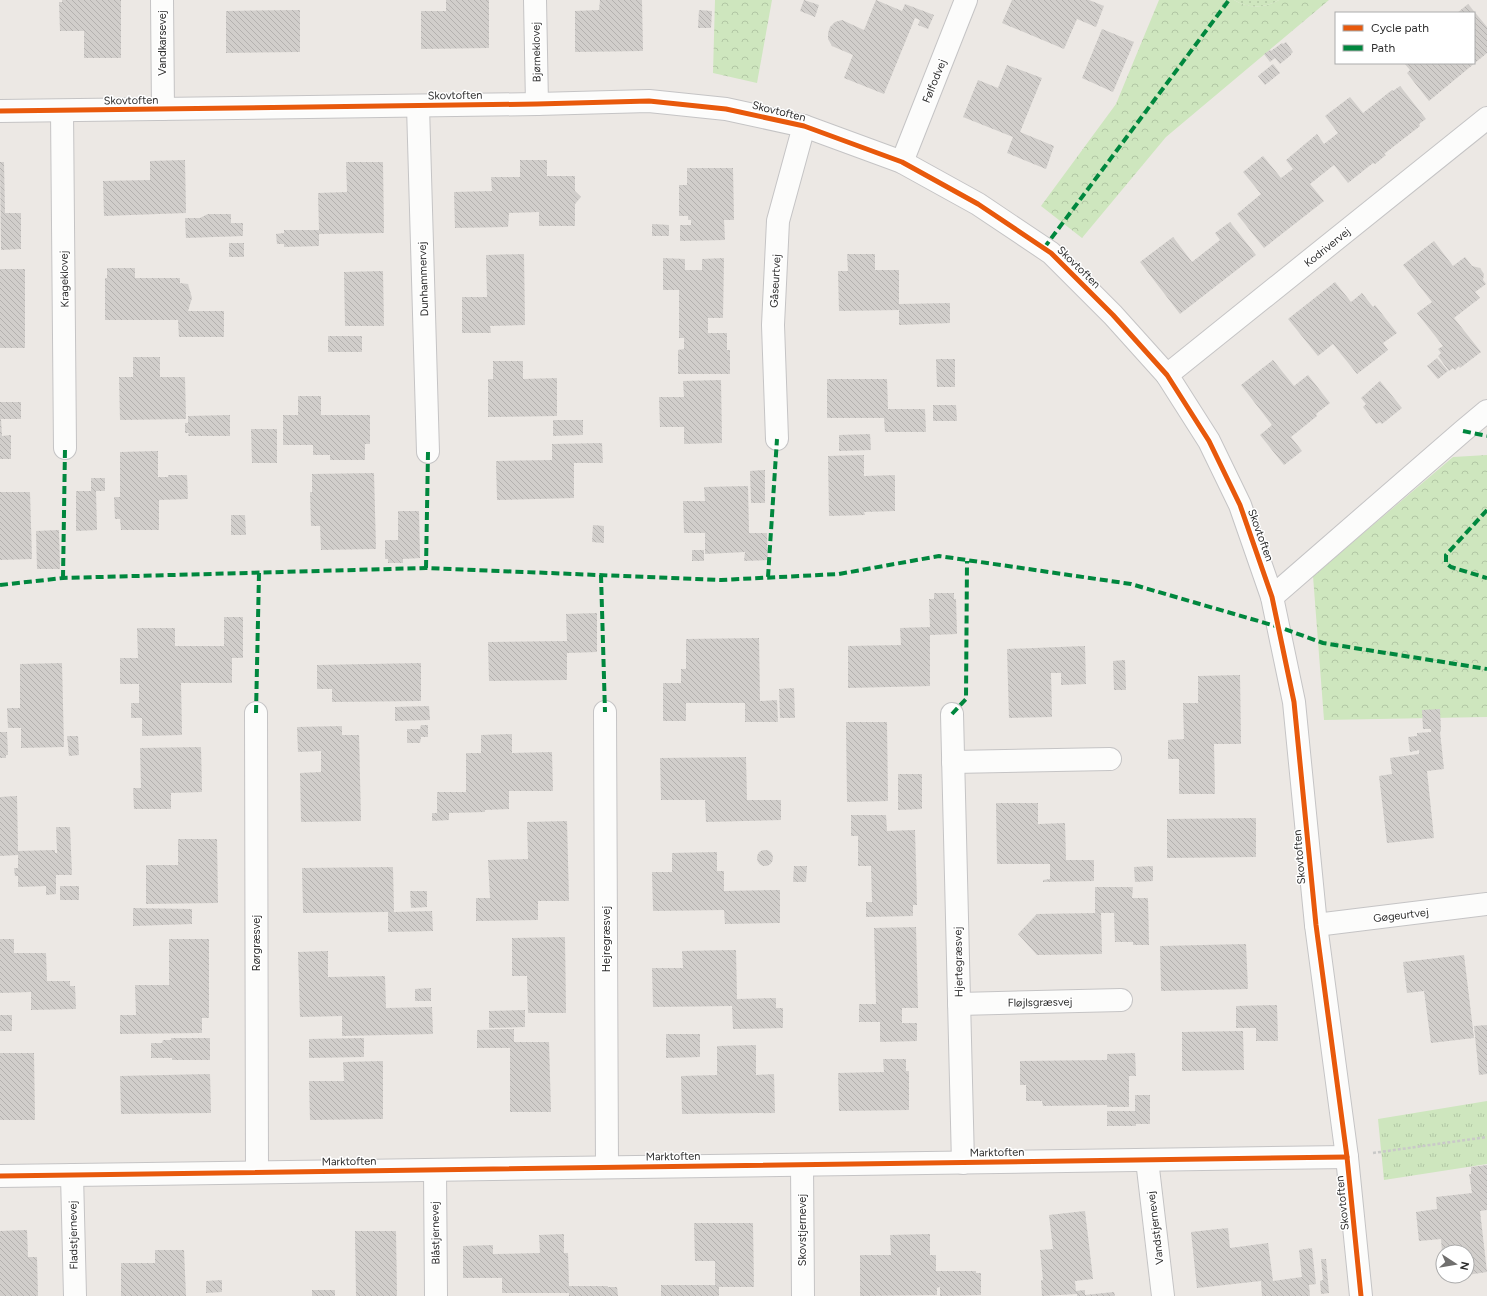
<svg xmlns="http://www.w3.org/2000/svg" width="1487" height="1296" font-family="Figtree,sans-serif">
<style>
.grass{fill:url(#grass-tufts)}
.forest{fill:url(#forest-crowns)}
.park{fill:url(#park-dots)}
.building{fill:url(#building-back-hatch)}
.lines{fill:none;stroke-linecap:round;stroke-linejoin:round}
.minor-casing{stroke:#c5c4c5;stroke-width:24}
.path{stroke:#c9c9c8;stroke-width:2.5;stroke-dasharray:3 2;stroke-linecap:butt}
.minor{stroke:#fcfcfb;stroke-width:22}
.quiet{stroke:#00873e;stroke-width:4;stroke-dasharray:8 4;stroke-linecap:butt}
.cycleway-casing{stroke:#fff;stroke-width:8}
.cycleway{stroke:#e8590c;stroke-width:5}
.labels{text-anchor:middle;stroke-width:3;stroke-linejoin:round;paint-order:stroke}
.street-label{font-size:11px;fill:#2e2e2e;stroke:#fff}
</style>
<defs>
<pattern id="grass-tufts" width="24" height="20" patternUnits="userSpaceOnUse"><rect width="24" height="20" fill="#cee6be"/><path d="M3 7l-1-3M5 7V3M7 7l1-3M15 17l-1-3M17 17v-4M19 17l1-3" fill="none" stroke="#b1c6a4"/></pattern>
<pattern id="forest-crowns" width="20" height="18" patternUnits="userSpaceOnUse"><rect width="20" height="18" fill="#cee6be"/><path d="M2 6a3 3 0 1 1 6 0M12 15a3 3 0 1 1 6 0" fill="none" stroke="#b1c6a4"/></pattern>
<pattern id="park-dots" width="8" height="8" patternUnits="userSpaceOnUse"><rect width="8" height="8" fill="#cee6be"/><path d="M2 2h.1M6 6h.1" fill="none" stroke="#b1c6a4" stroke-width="1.8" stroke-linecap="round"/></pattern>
<pattern id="building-back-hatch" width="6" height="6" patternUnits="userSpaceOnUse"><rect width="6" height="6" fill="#d1cecb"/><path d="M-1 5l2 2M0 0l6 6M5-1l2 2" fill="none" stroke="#b4b1af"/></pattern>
</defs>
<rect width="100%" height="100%" fill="#ece8e4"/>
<path class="grass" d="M1487,1101v63l-103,16 -6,-61z"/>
<g class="forest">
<path d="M715,0h57l-15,83 -44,-10z"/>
<path d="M1159,0h75c14,9 30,8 45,0h50l-163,137 -84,101 -41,-32 75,-102z"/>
<path d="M1487,455v262l-163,3 -11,-144 140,-119z"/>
</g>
<path class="park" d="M1234,0h45c-15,8 -31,9 -45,0z"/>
<g class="building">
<path d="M62,0h59v58h-37v-27h-24l-1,-29h3z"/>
<path d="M446,0h43v48l-68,1v-38h25z"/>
<path d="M600,0h42l1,51 -68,1v-41l24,-1z"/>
<path d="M804,0l15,5 -4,12 -15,-6z"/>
<path d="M876,0l26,11 3,-7 29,11 -6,14 -10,-4 2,-5 -5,-2 -31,76 -40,-16 9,-23 -21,-9 -4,-7v-6l2,-6 5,-5 7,-2 22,10z"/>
<path d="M1012,0h77l15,6 -8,21 -19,-8 -13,30 -62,-26z"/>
<path d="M1468,4l19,23v26l-58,48 -22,-28 3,-3 -6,-7h70v-50h-17z"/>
<path d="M300,10v42l-74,1v-42z"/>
<path d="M699,10l13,1 -1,17h-13z"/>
<path d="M1102,29l32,13 -21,50 -31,-14z"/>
<path d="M1286,42l7,10 -2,2v1l-11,9 -5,-6 -5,4 -6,-8 6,-4 1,1 11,-8 1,1z"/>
<path d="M1273,64l7,9 -15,12 -7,-9z"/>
<path d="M1007,65l35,13 -22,54 34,14 -8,23 -39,-16 6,-16 -50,-20 15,-37 20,8z"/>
<path d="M1400,86l26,33 -7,5 1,2 -36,28 2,1 -11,9 -2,-1 -25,20 -14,-18 -24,19 14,17 -60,47 -27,-34 24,-20 -18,-22 20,-16 18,22 12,-9 -7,-9 31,-26 7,10 14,-11 -13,-17 25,-19 13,16 29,-23 1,1z"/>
<path d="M185,160l1,53 -82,3 -1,-35 47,-1v-19z"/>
<path d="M520,160h27v16h28v15l6,6 -6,7v22h-36v-14l-30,1 -1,14 -53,1 -1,-36 38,-1 -1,-14h29z"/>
<path d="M0,162h4l1,51h16v36l-20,1z"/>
<path d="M346,162h37l1,71 -65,1v12l-35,1v-3h-7l-1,-10 8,-1v-3h35l-1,-37 29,-1z"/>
<path d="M687,168h46l1,52h-10l1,20 -45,1v-16h11v-5h-3v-4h-9v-31h8z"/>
<path d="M208,214h23v9h12v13l-57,2 -1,-20h15z"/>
<path d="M1230,222l26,33 -76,59 -40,-52 33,-25 19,25 28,-22 -5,-7z"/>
<path d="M652,224l17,1v11h-17z"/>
<path d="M1434,241l19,25 12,-9 7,9 8,2 4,6 -1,6 3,4 -11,8 5,6 -26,20 27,34 -21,16 -1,-2 -4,4 -2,-2 -4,3 -11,-15 3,-3 -3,-4 5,-3 -26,-33 15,-11 -29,-37z"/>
<rect x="229" y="243" width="15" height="14"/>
<path d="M524,254l1,71 -35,1 1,7h-29v-36h25l-1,-42z"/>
<path d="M847,254h28v16h24v34l51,-1v20l-51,2v-15l-60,1 -1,-40h10z"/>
<path d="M663,258l22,1v11h17v-11l22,-1 -1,60h-15v15h19v17h3v24h-52v-24l6,-1v-11h-5v-48h-16z"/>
<path d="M107,268h28v10h45v5l8,1 4,14 -4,13h36v26h-45l-1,-17h-73v-42h2z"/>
<rect x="0" y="269" width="25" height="79"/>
<path d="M383,271l1,55h-39l-1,-54z"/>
<path d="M1335,282l16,20 11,-9 11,14 2,-2 22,28 -14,10 5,7 -31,24 -24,-30 -15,12 -30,-37z"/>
<rect x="328" y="336" width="34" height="16"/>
<path d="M133,357h27v20h25l1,42 -66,1 -1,-43h14z"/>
<path d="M1437,358l11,13 -10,8 -11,-13z"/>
<path d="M936,359h19v28h-18z"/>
<path d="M1273,360l21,26 14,-11 22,28 -14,11 1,2 -26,21 11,14 -18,14 -24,-30 12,-10 -31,-40z"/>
<path d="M493,361h30v18l34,-1v38l-69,1v-38h5z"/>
<path d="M827,379h60l1,30h37l1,23h-41l-1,-14h-57z"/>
<path d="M721,380l1,63 -38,1v-17h-24l-1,-30h25l-1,-16z"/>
<path d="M1380,381l22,27 -20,16 -2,-2 -4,2 -13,-17 3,-3 -5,-6z"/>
<path d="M298,396h23v19h49v29h-5v16h-35v-5h-17v-10h-30v-30h15z"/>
<path d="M0,402h21v17h-20l1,17 9,-1v24h-11z"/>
<path d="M933,405h23l1,16h-24z"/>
<path d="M230,415v21h-42l1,-3h-4v-10h3v-7z"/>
<path d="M553,420h30v15l-30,1z"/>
<path d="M251,429h26v34h-25z"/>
<path d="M870,434l1,16 -32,1v-16z"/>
<path d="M602,443l1,20h-29v35l-77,2 -1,-39 56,-1v-16z"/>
<path d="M158,451v26h10v-2h19l1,24 -29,1v30h-38l-1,-11h-5l-1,-22h6v-45z"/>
<path d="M864,455v21l31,-1v36l-31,1 1,3 -36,1 -1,-60z"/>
<path d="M765,470v33h-14l-1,-32z"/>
<path d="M374,473l2,76 -55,1 -1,-24h-9l-1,-34h2v-18z"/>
<path d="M91,478h14v13h-9l1,39 -21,1v-40h15z"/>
<path d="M748,486l1,47h18l1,27 -24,1 1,-9 -40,2v-21h-21l-1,-32h22l-1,-14z"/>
<path d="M0,492h30l2,67 -32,1z"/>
<path d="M398,511h21l1,47 -17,1v4h-15v-4h-3v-19h13z"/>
<path d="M231,515h14l1,20h-15z"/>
<path d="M593,525l11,1v17l-12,-1z"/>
<path d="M59,530l1,39h-23l-1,-38z"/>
<rect x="692" y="550" width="12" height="11"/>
<path d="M934,593h20v6h2l1,35 -27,1v51l-82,2v-42l53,-1 -1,-17 30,-1 -1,-28h5z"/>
<path d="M597,613v39l-30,1v27l-78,1 -1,-39 79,-1 -1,-27z"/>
<path d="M224,617h19v41h-11v25h-51l1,52 -40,1v-18h-11v-15h8v-19h-19v-26h18l-1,-30h38v18h49z"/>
<path d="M759,638l1,63 17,-1 1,22h-33v-19h-59v18h-23v-38h18v-14h5v-30z"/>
<path d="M1085,646l1,38 -25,1v-12h-10l1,44 -43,1 -2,-69z"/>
<path d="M1125,660l1,30h-12l-1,-29z"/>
<path d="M62,663l2,84 -43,1v-20h-13l-1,-20h13v-44z"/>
<path d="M421,663v38l-89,1v-13h-15v-24z"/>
<path d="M1240,675l1,69h-27l1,50h-36v-35h-11v-19l16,-1 -1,-36h15v-27z"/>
<path d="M794,688l1,30h-15l-1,-29z"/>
<path d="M429,706l1,14 -35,1v-14z"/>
<path d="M1440,709l1,22 -1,1 4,37 -17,2 7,67 -47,5 -8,-67 13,-2 -2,-16 29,-4v-4l-9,2 -2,-15 9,-1v-3l14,-1v-3h-8l-1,-19z"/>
<path d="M846,722h41l1,79 -41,1z"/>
<path d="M421,725h7v12h-7l-1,6h-13v-14h13z"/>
<path d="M342,726v9h17l2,86 -60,1 -1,-49 21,-1v-21l-23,1 -1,-25z"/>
<path d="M0,732h7l1,23h-2v3h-6z"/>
<path d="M512,734v19l40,-1 1,39h-44v18l-24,1v2l-36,1v7l-17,1v-8h5v-21h29v-39h15v-18z"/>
<path d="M67,736h11l1,19 -10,1z"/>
<path d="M201,747l1,45 -31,1v16h-37l-1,-21h8l-1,-40z"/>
<path d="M746,757l1,43h34v20l-75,2 -1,-22h-44l-1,-42z"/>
<path d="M898,774h24v35l-24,1z"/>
<path d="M17,796l1,55 37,-1v3h2l-1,-26h14l2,48h-16v19l-10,1v-9l-28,1v-11h-3l-1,-8h4v-13l-18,1v-59z"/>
<path d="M996,803h42v21l27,-1 1,37h28v21l-51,1v-2l7,-1v-15h-53z"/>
<path d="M851,815h35l1,16 28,-1 2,75h-4v11l-47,1v-15h6l-1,-36h-13v-30h-7z"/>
<path d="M1256,818v39l-89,1v-39z"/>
<path d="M567,821l2,80h-31v19l-62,1v-23h14l-2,-38 40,-1 -1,-37z"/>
<path d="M178,839h39l1,64 -72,1v-39h32z"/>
<circle cx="765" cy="858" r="8"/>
<path d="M717,852v19h7v20l56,-1v33l-55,1 -1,-14 -71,1 -1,-39h20v-19z"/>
<path d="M794,866h13l-1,16h-13z"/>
<path d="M1153,866v15l-18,1 -1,-15z"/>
<path d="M393,867l1,45 38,-1 1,20 -45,1v-20l-85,1 -1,-45z"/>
<rect x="60" y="886" width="19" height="14"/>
<path d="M1095,887h38l-1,11h16l1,47h-16v-3h-18l-1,-29h-13l1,41 -65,1 -19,-21 18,-19v-1l59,-1z"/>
<path d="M410,891h17v16l-16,1z"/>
<path d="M133,908l59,1v15l-59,2z"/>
<path d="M916,927l2,81h-16v15h15v18l-37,1v-20h-21v-18h17l-2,-76z"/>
<path d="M565,937l1,76h-38l-1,-37h-15v-38z"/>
<path d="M0,939h14v14h32l1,28h23v5h5l1,23 -45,1v-18l-31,1z"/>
<path d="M169,939h40v79h-7v15l-82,1v-19h16l-1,-30h34z"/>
<path d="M1246,944l2,45 -87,2 -1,-45z"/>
<path d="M736,950l1,49 39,-1v10h7v20l-50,1 -1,-23 -79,1 -1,-39h31l-1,-17z"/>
<path d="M328,951v26l57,-1 1,32 46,-1 1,27 -91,2v-20l-42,1 -2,-65z"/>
<path d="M1464,955l10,83 -43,5 -7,-52 -17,2 -4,-31z"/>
<path d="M431,988v13h-16v-12z"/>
<path d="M1277,1005l1,36h-22v-13h-20v-22z"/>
<path d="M525,1010v17l-36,1v-17z"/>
<rect x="0" y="1015" width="12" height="16"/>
<path d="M1487,1025v49l-8,1 -5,-49z"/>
<path d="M514,1029v13h35l2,70h-41v-64h-33v-18z"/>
<path d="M1243,1031l1,39 -62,1v-39z"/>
<path d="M666,1034h34v23l-34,1z"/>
<path d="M171,1038h39v22h-38v-2h-21v-15h11l1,-3h8z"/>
<path d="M364,1038v19l-55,1v-19z"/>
<path d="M756,1045v30l18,-1 1,39 -93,1 -1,-38 36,-1v-29z"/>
<path d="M0,1053h34l1,67h-35z"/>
<path d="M1135,1053l1,23h-7v31h-22v-2l-64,1 -1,-5h-16v-16h-6v-24l87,-1v-6z"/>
<path d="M883,1059h23v12h3v39l-70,1 -1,-38 46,-1z"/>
<path d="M383,1061v58l-73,1 -1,-39h35l-1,-19z"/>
<path d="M210,1074l1,39 -90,1 -1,-38z"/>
<path d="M1135,1095h15v29h-14v2h-29v-15h28z"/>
<path d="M1487,1165v45l-7,1 7,61 -20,3v-23h-25l-1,-13 -22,2 -3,-29 21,-3 -1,-12 36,-4 -3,-19h2v-7z"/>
<path d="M1085,1211l8,68 -18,2 1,10 9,-1v5l29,-3 1,4h-38v-2l-35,2 -1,-16h2l-3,-30 13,-1 -4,-34z"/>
<path d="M694,1223h59l1,64h-35v9h-58v-11h54v-24h-20z"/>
<path d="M1228,1228l2,20 38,-5 5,38 29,-4 -3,-27 13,-2 4,36 -7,1 1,11h-48l-1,-15 -64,7 -6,-56z"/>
<path d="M27,1230l1,27h9l1,39h-38v-65z"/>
<path d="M355,1231h41l1,65h-41z"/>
<path d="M564,1234v19h4l1,33h39v1h9l1,9h-49v-3h-67v-15h-39v-32l30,-1v9l47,-1 -1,-18z"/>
<path d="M930,1234v21h6v16h40v2h5v22l-41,1v-9l-3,1v7l-77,1v-41h31l-1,-20z"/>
<path d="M155,1250h29l2,46h-65v-33h34z"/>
<path d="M1321,1259h5l3,34 -8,1 -1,-13 3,-1z"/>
<path d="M222,1280v12l-16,1v-12z"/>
<rect x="312" y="1290" width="23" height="6"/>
</g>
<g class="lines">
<g class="minor-casing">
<g id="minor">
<path d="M162,0l1,109"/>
<path d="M535,0l2,104"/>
<path d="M418,106l10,346"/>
<path d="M0,111l537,-7 112,-3 77,8 78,17 98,36 76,42 73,49 62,62 54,60 42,66 31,64 32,92 22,105 22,223 31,232 14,139"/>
<path d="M62,111l3,337"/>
<path d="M902,162l64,-162"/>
<path d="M1167,375l320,-257"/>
<path d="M777,439l-4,-114 5,-104 26,-95"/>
<path d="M1272,597l191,-166 24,-20"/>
<path d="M605,712l2,455"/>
<path d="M256,713l1,459"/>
<path d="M952,714l11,449"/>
<path d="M953,762l157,-3"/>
<path d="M1316,925l171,-21"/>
<path d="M959,1004l162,-4"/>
<path d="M1147,1160l16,136"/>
<path d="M802,1165l1,131"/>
<path d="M435,1170l1,126"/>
<path d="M72,1175l3,121"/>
<path d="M0,1176l1347,-19"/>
</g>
</g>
<path class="path" d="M1373,1153l114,-16"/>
<use href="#minor" class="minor"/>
<g class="quiet">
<path d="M1044,248l185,-248"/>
<path d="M1463,431l24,5"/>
<path d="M1487,510l-41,45v8l5,4 36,11"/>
<path d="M426,568l2,-116"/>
<path d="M601,575l4,137"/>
<path d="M768,577l9,-138"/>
<path d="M63,578l2,-130"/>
<path d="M0,585l63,-7 363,-10 295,12 118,-6 100,-18 192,28 148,43 44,16 164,26"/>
<path d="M256,713l3,-140"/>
<path d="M952,714l14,-15 1,-138"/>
</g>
<g class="cycleway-casing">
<g id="cycleway">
<path d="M0,111l537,-7 112,-3 77,8 78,17 98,36 76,42 73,49 62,62 54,60 42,66 31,64 32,92 22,105 22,223 31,232 14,139"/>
<path d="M0,1176l1347,-19"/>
</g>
</g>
<use href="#cycleway" class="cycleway"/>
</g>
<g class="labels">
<g class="street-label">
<text transform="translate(162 43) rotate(-90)" y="4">Vandkarsevej</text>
<text transform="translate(536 52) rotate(-91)" y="4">Bjørneklovej</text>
<text transform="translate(934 81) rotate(-68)" y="4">Følfodvej</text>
<text transform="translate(455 95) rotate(-1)" y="4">Skovtoften</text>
<text transform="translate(131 100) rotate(-1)" y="4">Skovtoften</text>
<text transform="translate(779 111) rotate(14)" y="4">Skovtoften</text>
<text transform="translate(1327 247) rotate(-39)" y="4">Kodrivervej</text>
<text transform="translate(1079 267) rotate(44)" y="4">Skovtoften</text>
<text transform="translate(64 279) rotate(-91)" y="4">Krageklovej</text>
<text transform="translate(423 279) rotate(-92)" y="4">Dunhammervej</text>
<text transform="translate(775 281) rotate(-87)" y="4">Gåseurtvej</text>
<text transform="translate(1261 535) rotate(70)" y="4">Skovtoften</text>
<text transform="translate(1299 857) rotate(-95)" y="4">Skovtoften</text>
<text transform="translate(1401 915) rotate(-7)" y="4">Gøgeurtvej</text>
<text transform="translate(606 939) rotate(-90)" y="4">Hejregræsvej</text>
<text transform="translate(256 943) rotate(-90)" y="4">Rørgræsvej</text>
<text transform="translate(958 962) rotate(-91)" y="4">Hjertegræsvej</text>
<text transform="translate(1040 1002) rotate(-1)" y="4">Fløjlsgræsvej</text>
<text transform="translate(997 1152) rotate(-1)" y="4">Marktoften</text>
<text transform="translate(673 1156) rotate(-1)" y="4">Marktoften</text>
<text transform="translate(349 1161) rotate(-1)" y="4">Marktoften</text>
<text transform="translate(1342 1203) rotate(-96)" y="4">Skovtoften</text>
<text transform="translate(1155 1228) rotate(-97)" y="4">Vandstjernevej</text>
<text transform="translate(802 1230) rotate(-90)" y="4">Skovstjernevej</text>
<text transform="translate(435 1233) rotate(-91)" y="4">Blåstjernevej</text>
<text transform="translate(73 1235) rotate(-91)" y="4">Fladstjernevej</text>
</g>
</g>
<rect x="1335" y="12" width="140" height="52" fill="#ffffff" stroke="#ababab"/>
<rect x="1343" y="25" width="20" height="6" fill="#e8590c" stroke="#ababab"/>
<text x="1371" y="32" font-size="12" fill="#2e2e2e">Cycle path</text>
<rect x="1343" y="45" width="20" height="6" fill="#00873e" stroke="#ababab"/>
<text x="1371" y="52" font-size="12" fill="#2e2e2e">Path</text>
<g transform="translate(1455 1264) rotate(102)"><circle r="19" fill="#ffffff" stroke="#ababab"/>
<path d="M0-3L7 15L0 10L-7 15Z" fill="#706f6e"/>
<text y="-6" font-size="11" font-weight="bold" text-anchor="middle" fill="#2e2e2e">N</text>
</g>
</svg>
